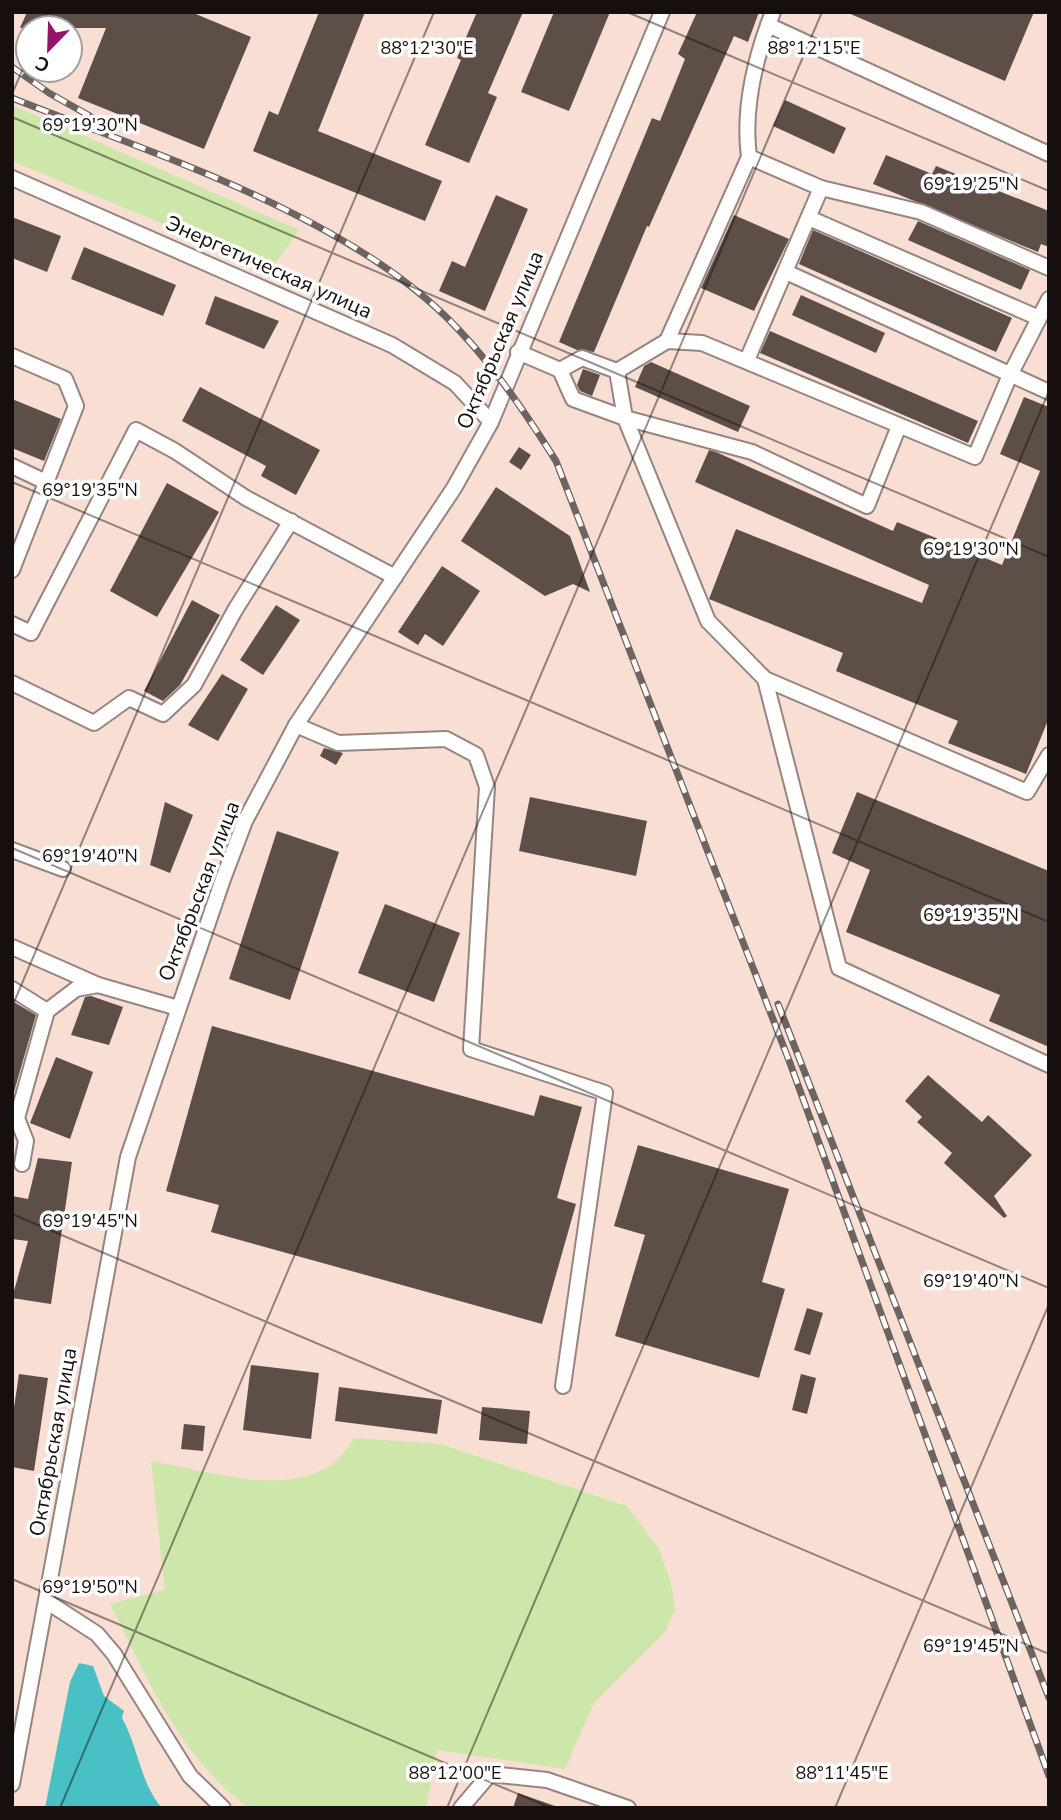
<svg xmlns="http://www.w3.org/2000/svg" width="1061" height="1820" font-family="'Nunito Sans',sans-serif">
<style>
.built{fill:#f9ded4;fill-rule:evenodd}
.green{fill:#cde6aa}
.water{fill:#48c0c4}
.building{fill:#5e4e48}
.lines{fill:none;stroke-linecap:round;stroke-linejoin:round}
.minor-casing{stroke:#96857f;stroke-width:18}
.minor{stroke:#fff;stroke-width:14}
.rail-casing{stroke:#6d6360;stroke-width:7}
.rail{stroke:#fff;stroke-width:4.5;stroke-dasharray:13;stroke-linecap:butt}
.ticks{fill:none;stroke:#160f0d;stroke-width:2;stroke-opacity:0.45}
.labels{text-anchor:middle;stroke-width:7;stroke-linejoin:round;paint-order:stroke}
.street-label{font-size:21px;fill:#160f0d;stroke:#fff}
.ticks-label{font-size:18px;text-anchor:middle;fill:#160f0d;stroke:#fff;stroke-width:7;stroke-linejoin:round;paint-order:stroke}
</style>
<rect width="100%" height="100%" fill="#fdeee8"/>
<path class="built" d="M12,12h1037v1796h-1037zM28,28h42v42h-42z"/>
<g class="green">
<path d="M12,106l38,15 249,109 -28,39 -259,-108z"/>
<path d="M355,1438l86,6 186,62 32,43 12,34 4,27 -10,22 -71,71 -29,66 -128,-19 -11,58h-177c-69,-50 -102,-130 -139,-204l55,-14 -14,-129c54,9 129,36 179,5 10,-6 18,-20 25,-28z"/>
</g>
<path class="water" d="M79,1663l14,3 11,30 20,15 -2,7c16,28 18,65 40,90h-117l25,-126z"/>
<g class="building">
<path d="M27,12h164l60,25 -47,112 -126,-51 28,-70h-86z"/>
<path d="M319,12h46l-47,119 124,50 -17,40 -172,-70 16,-40 9,4z"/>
<path d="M477,12h46l-35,81 9,4 -28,66 -44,-18 36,-85 -4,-2z"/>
<path d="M554,12h56l-41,99 -48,-19z"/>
<path d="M697,12h62l-11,30 -14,-6 -85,191 -2,-1 -53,126 -17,-2 -18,-8 93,-224 8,3 25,-62 -7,-5z"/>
<path d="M846,12h188l-29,69z"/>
<path d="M785,100l61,28 -12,26 -61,-28z"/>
<path d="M886,155l46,19 4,-8 113,45v36l-8,-3 -3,8 -165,-68z"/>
<path d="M496,195l32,14 -43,102 -46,-20 13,-30 13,6z"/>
<path d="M734,215l55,24 -35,72 -53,-23z"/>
<path d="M12,217l49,19 -14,36 -35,-14z"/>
<path d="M918,221l112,49 -9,20 -113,-50z"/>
<path d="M813,230l199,88 -16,34 -197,-88z"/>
<path d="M84,247l92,38 -13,31 -92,-37z"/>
<path d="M801,295l84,38 -9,20 -84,-38z"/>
<path d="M215,296l64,25 -15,28 -59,-25z"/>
<path d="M770,331l208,90 -10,22 -208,-90z"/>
<path d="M651,362l99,44 -12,26 -103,-45 9,-21z"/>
<path d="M583,369l17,6 -8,21 -12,-5 -3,-6z"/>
<path d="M200,387l120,63 -24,45 -35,-19 5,-10 -84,-45z"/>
<path d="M1024,397l25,10v311l-23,56 -78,-31 10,-22 -122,-50 7,-18 -134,-54 27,-70 186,74 7,-18 -234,-103 14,-32 7,2 177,79 4,-9 105,43 38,-94 -40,-17z"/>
<path d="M12,399l49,20 -17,42 -32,-13z"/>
<path d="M519,447l12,8 -10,15 -12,-8z"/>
<path d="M167,483l52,29 -62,105 -47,-26z"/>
<path d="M496,487l74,49 20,56 -17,-8 -28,12 -84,-55z"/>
<path d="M442,566l38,25 -37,55 -18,-12 -7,11 -20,-13z"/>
<path d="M192,600l28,15 -40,70 -17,16 -19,-10z"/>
<path d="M276,605l24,15 -37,55 -23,-15z"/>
<path d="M222,674l26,15 -30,52 -30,-16z"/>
<path d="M324,748l19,5 -7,12 -16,-9z"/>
<path d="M857,792l192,79v176l-60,-26 11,-26 -154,-63 24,-62 -38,-17z"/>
<path d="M530,797l117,24 -11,55 -117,-25z"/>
<path d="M165,802l28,13 -23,58 -20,-8z"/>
<path d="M277,831l62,21 -49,148 -61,-21z"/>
<path d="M385,904l75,29 -26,69 -76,-29z"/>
<path d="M91,996l32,11 -14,38 -38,-10 14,-38z"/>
<path d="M12,1001l24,14 -24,84z"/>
<path d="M212,1026l322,90 6,-21 42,12 -25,91 19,6 -34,120 -331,-92 8,-27 -53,-14z"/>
<path d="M56,1057l37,15 -23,67 -40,-16z"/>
<path d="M928,1075l54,47 6,-7 44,40 -38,41 13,20 -3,2 -60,-55 8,-10 -35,-31 5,-5 -17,-16z"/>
<path d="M638,1145l151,44 -27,93 23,7 -26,89 -144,-42 30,-101 -31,-9z"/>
<path d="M38,1158l34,4 -21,142 -39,-6 16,-57 -16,-2v-43l16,3z"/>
<path d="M807,1308l16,5 -13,42 -16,-5z"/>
<path d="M251,1365l68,8 -8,66 -68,-9z"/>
<path d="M19,1374l29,4 -14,93 -22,-4v-46z"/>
<path d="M801,1374l15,4 -9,36 -15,-4z"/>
<path d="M339,1387l103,13 -5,34 -102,-13z"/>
<path d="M482,1407l48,4 -3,33 -48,-4z"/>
<path d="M184,1424l21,2 -2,25 -22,-2z"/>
<path d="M518,1793l37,13 -1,2h-41z"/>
</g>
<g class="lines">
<g class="minor-casing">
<g id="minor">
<path d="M773,12l-5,13 281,129"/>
<path d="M749,157c-6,-45 4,-90 19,-132"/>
<path d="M12,178l380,167 63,38 36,39"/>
<path d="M821,188l100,24 128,56"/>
<path d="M809,218l230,100"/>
<path d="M786,272l263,120"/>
<path d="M667,341l82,-184 72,31 -74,172"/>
<path d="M518,352l42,18 13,29 52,19 83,203 57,58 262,113 22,-37"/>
<path d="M12,356l53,23 11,27 -64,164"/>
<path d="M560,370l22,-12 35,13 8,47 127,34 115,54 32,-80"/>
<path d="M617,371l50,-30 35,2 273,114 35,-82 39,-76"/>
<path d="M12,466l36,17"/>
<path d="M12,624l19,9 105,-203 39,21 71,47 149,79"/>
<path d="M765,679l74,289 210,97"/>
<path d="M12,683l82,40 35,-25 34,16 31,-29 41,-75 56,-89"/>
<path d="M296,725l42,18 108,-4 30,16 11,32 -16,262 134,44 -42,293"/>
<path d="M12,850l51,19"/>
<path d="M12,947l86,38"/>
<path d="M12,989l35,22"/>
<path d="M22,1164l4,-23 -9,-23 30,-107 29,-22 22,-4 80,23"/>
<path d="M46,1601l51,33 17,20 76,122 33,32"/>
<path d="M12,1784l116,-627 95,-278 22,-58 51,-96 158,-237 37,-66 171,-410"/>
<path d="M461,1808l29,-34 57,6 81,28"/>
</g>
</g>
<use href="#minor" class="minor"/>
<g class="rail-casing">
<g id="rail">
<path d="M12,67l37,26 64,36"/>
<path d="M12,98c143,57 339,117 446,231 38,40 68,85 98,132l234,602 259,713"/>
<path d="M778,1004l271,694"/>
</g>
</g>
<use href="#rail" class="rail"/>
</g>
<path class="ticks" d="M627,12l422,179M40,28l7,-16M12,94l16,-37M12,117l1037,440M12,482l1037,440M12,848l1037,440M12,1007l422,-995M12,1214l1037,440M12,1579l539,229M60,1808l762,-1796M447,1808l602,-1417M835,1808l214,-504"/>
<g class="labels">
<g class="street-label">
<text transform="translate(269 267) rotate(24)" y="7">Энергетическая улица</text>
<text transform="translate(500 340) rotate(-67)" y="7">Октябрьская улица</text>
<text transform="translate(199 891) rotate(-69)" y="7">Октябрьская улица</text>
<text transform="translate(53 1442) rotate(-80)" y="7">Октябрьская улица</text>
</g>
</g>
<g class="ticks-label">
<text x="427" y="54">88°12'30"E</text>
<text x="814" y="54">88°12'15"E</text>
<text x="90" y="131">69°19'30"N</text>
<text x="971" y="190">69°19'25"N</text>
<text x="90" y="496">69°19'35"N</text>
<text x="971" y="555">69°19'30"N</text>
<text x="90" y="862">69°19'40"N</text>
<text x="971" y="921">69°19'35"N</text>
<text x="90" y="1227">69°19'45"N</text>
<text x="971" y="1287">69°19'40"N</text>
<text x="90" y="1593">69°19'50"N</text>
<text x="971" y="1652">69°19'45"N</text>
<text x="455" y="1779">88°12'00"E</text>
<text x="842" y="1779">88°11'45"E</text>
</g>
<rect width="1061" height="1820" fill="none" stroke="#160f0d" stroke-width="28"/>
<g transform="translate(49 49) rotate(203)"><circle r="33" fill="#ffffff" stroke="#a29f9e" stroke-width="2"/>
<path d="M0-5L12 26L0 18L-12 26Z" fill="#971269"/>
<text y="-10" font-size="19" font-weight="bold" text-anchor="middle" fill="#160f0d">С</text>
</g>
</svg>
